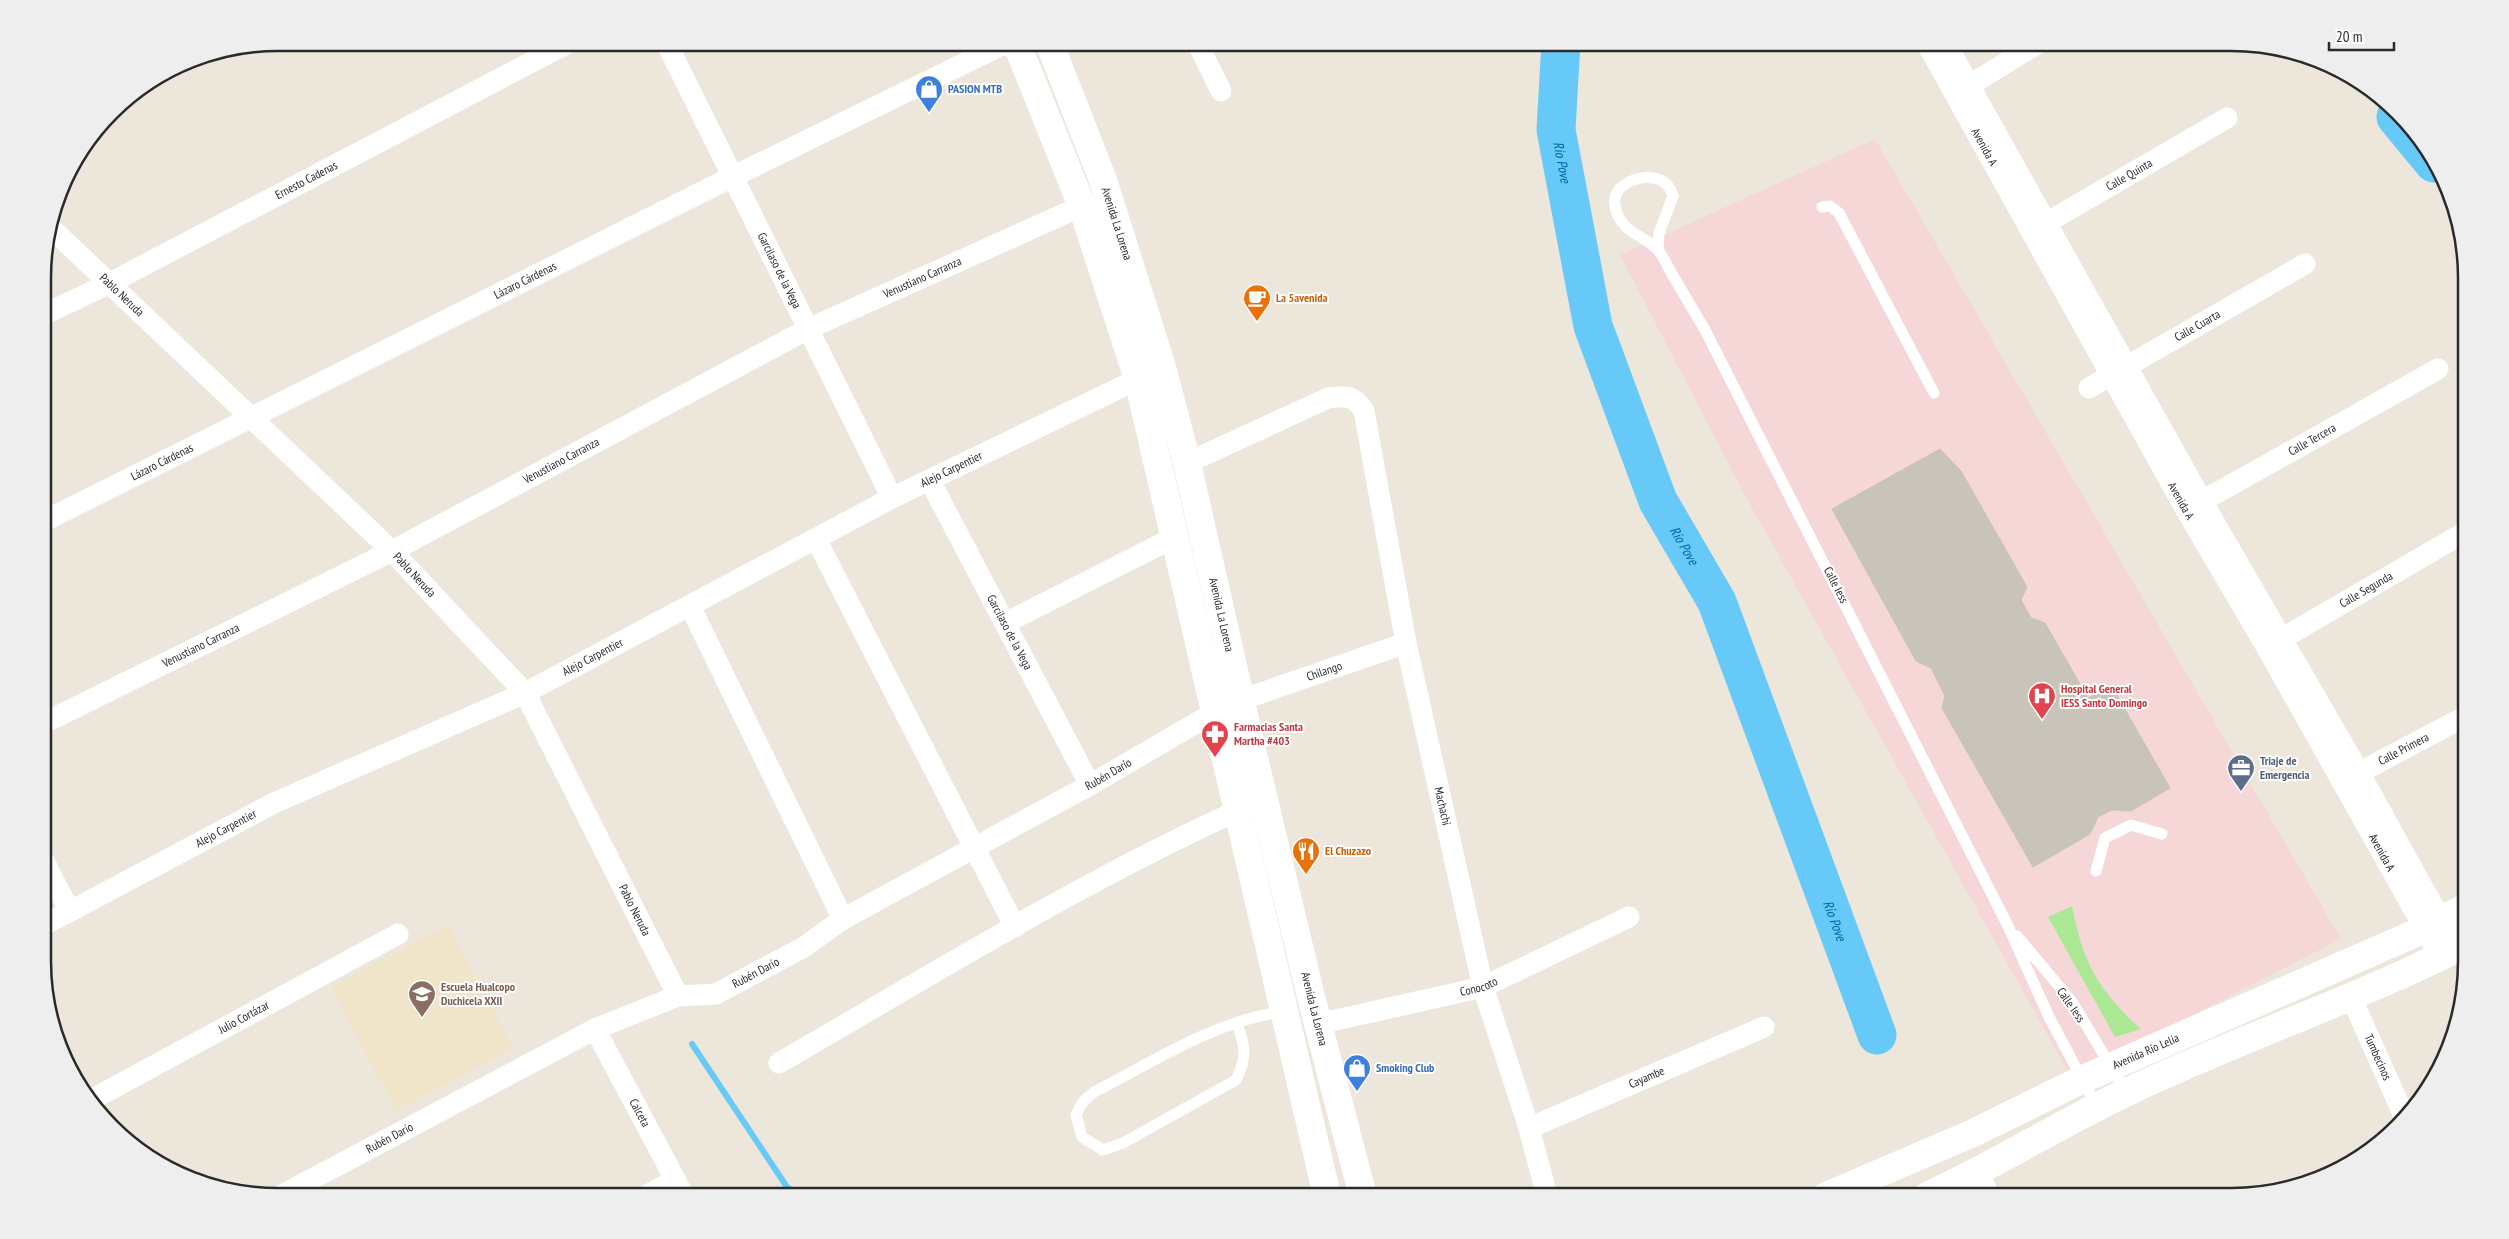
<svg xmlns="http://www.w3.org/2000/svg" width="2509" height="1239" font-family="'PT Sans Narrow',sans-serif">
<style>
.education{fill:#f0e5c9}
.medical{fill:#f5d7d7}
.green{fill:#abe893}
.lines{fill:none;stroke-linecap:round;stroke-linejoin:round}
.stream{stroke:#66c9f7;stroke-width:6}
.river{stroke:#66c9f7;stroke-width:39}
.building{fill:#c8c4b9;stroke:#c9c3b4}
.service{stroke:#fff;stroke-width:11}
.minor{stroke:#fff;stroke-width:21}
.tertiary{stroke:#fff;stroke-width:28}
.secondary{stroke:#fff;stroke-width:28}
.labels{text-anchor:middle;stroke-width:4;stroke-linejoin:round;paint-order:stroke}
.shop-label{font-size:12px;font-weight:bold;fill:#366cbe;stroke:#fff;text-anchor:start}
.street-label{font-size:12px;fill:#2a2a2a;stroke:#fff}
.food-label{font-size:12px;font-weight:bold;fill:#c56008;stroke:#fff;text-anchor:start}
.health-label{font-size:12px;font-weight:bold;fill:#be3a42;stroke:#fff;text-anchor:start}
.service-label{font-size:12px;font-weight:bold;fill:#4e5e75;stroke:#fff;text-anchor:start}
.education-label{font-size:12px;font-weight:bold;fill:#785e54;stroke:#fff;text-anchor:start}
.water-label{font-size:14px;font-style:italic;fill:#0365a5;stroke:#fff}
.rim{fill:none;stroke:#2a2a2a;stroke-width:2.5}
</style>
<rect width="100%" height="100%" fill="#ede6db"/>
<path class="education" d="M448,925l65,123 -117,62 -65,-123z"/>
<path class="medical" d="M1875,139l466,800 -270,138 -323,-576 -128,-246z"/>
<path class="green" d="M2072,906c11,57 26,84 69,123l-26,8 -67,-120z"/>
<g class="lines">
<path class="stream" d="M692,1044l95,143 10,9"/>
<g class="river">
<path id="s1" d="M1561,42l-5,88 37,196 65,175 59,101 160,433"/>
<path d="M2396,117l38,46"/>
</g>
</g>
<path class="building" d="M1940,449l21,22 66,116 -6,13 10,18 14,5 43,75 23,-13 59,103 -39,23 -19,-1 -14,7 -8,17 -57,33 -91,-159 3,-12 -14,-28 -15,-7 -84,-152z"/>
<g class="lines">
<g class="service">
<path d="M1822,207l8,-1 9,7 95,180"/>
<path d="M1658,250l1,-17 14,-37c-1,-3 -3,-8 -5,-10 -15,-18 -58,-5 -53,20 6,29 28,27 44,45 5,7 9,16 13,23 11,19 22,37 33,56l302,594 42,93 48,90"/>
<path d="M2096,871l9,-33 26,-13 31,9"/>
<path d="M2017,936l56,67 53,89"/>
<path d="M1237,1023c8,24 11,33 -1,57l-113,63 -20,7 -21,-13 -6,-22 6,-12 12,-11c59,-30 122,-72 189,-80"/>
</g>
<g class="minor">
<path id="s2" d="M666,42l226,456"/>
<path d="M1197,42l24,49"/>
<path id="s3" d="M1926,42l260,468 81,138 173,308"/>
<path d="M1945,42l257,459 157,271 98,177"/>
<path d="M1957,93l83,-51"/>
<path id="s4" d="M52,229l340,322 133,142 153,303"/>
<path id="s5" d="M2034,230l193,-112"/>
<path id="s6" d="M43,315l65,-31 462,-242"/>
<path id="s7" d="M2089,388l216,-124"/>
<path id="s8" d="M1187,463l141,-65c18,-2 25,-4 36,13l42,232 77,344 46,141 18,68"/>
<path id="s9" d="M930,481l160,304"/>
<path id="s10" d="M2190,508l248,-139"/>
<path id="s11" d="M44,521l688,-344 276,-135"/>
<path d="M816,539l199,388"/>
<path d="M690,606l153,313"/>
<path d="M1005,623l170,-86"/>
<path id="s12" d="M2271,645l194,-113"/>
<path id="s13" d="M1241,700l165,-57"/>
<path id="s14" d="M44,723l348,-172 416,-222 274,-123"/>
<path id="s15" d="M2347,779l119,-63"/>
<path d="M44,861l26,51"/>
<path id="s16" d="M44,925l230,-122 251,-110 367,-195 246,-119"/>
<path id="s17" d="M2351,997l54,121"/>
<path id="s18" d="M1318,1024l165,-37 146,-70"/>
<path id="s19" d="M595,1029l89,167"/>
<path d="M779,1063c151,-87 300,-180 458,-252"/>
<path id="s20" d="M89,1101l309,-167"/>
<path id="s21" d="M1529,1128l235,-101"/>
<path d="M1978,1173l12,23"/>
<path id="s22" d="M280,1196l315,-167 83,-33 38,-2 88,-47 39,-28 247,-134 125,-73"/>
<path d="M645,1196l30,-16"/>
</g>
<g class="tertiary">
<path id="s23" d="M1826,1196l147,-63 110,-54 342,-150 41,-22"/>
<path d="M1927,1196c68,-31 131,-71 198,-103 112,-54 231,-93 341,-149"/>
</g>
<g class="secondary">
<path d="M1016,42l66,164 56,173 189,817"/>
<path id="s24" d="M1049,42l54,138 59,187 25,96 65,287 59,247 52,199"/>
</g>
</g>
<defs>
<g id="shop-pin" transform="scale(1.4375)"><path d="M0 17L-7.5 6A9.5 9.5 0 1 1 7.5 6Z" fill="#3f7fe0" stroke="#fff"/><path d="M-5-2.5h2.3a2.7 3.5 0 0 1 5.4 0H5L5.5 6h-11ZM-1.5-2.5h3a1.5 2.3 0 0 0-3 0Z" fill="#fff"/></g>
<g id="cafe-pin" transform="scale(1.4375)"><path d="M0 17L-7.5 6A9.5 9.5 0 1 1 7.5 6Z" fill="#e8710a" stroke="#fff"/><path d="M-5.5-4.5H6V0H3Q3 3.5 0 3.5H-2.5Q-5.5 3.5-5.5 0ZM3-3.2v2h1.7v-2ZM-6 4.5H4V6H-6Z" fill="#fff"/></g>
<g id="hospital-pin" transform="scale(1.4375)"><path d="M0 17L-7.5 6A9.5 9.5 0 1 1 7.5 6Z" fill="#e0444e" stroke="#fff"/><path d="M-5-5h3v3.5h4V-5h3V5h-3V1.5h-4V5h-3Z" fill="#fff"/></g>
<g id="pharmacy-pin" transform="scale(1.4375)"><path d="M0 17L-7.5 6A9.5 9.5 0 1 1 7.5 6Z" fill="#e0444e" stroke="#fff"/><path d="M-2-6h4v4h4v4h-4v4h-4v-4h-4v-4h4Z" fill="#fff"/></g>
<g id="office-pin" transform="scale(1.4375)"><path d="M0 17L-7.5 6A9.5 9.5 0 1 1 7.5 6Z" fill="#5c6f8a" stroke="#fff"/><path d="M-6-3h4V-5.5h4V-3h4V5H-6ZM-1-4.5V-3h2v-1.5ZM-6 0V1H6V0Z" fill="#fff"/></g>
<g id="restaurant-pin" transform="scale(1.4375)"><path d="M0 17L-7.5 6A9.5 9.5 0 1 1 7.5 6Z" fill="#e8710a" stroke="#fff"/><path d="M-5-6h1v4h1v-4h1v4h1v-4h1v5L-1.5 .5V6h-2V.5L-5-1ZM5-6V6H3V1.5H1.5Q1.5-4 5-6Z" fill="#fff"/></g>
<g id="school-pin" transform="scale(1.4375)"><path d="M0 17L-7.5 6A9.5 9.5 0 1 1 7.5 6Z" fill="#8d6e63" stroke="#fff"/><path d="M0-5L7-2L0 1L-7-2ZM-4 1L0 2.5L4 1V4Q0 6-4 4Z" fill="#fff"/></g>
</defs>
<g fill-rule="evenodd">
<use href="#shop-pin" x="929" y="89"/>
<use href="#cafe-pin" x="1257" y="298"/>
<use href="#hospital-pin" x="2042" y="696"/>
<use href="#pharmacy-pin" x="1215" y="734"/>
<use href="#office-pin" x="2241" y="768"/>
<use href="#restaurant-pin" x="1306" y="851"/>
<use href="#school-pin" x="422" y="994"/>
<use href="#shop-pin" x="1357" y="1068"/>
</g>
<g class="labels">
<g class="shop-label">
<text x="948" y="93">PASION MTB</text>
<text x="1376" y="1072">Smoking Club</text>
</g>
<g class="street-label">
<text dy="4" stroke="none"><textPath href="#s3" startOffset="120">Avenida A</textPath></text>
<text dy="4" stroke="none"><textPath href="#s5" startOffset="110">Calle Quinta</textPath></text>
<text dy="4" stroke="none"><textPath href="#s6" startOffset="296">Ernesto Cadenas</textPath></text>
<text dy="4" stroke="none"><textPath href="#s24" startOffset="194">Avenida La Lorena</textPath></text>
<text dy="4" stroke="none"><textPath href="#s2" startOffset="255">Garcilaso de la Vega</textPath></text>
<text dy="4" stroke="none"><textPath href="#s14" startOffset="985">Venustiano Carranza</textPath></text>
<text dy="4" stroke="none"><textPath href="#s11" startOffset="538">Lázaro Cárdenas</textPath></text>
<text dy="4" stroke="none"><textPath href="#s4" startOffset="96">Pablo Neruda</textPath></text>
<text dy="4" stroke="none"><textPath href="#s7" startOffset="125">Calle Cuarta</textPath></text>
<text dy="4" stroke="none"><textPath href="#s10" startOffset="140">Calle Tercera</textPath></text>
<text dy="4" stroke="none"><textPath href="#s14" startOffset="580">Venustiano Carranza</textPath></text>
<text dy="4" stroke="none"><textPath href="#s11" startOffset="132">Lázaro Cárdenas</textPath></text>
<text dy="4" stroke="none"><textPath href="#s16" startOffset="1016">Alejo Carpentier</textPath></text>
<text dy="4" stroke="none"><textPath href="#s3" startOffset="525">Avenida A</textPath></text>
<text dy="4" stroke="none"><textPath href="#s4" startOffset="501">Pablo Neruda</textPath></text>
<text transform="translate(1836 585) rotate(63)" y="4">Calle Iess</text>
<text dy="4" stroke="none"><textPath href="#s12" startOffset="110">Calle Segunda</textPath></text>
<text dy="4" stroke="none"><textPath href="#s24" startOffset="599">Avenida La Lorena</textPath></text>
<text dy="4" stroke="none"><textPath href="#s9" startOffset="171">Garcilaso de la Vega</textPath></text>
<text dy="4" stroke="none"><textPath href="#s14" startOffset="175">Venustiano Carranza</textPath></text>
<text dy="4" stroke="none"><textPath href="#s16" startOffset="611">Alejo Carpentier</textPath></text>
<text dy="4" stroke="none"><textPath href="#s13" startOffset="88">Chilango</textPath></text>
<text dy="4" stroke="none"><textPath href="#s15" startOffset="64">Calle Primera</textPath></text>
<text dy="4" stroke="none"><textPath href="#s22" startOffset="934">Rubén Darío</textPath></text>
<text dy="4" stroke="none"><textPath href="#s8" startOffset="600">Machachi</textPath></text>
<text dy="4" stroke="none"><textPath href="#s16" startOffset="206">Alejo Carpentier</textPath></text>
<text dy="4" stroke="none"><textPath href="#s3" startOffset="930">Avenida A</textPath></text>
<text dy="4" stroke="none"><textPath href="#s4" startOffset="906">Pablo Neruda</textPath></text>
<text dy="4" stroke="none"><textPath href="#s22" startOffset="529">Rubén Darío</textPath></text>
<text dy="4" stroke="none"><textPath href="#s18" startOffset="165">Conocoto</textPath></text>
<text transform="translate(2071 1005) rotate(55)" y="4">Calle Iess</text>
<text dy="4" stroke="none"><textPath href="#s24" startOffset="1004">Avenida La Lorena</textPath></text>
<text dy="4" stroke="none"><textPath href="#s20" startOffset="176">Julio Cortázar</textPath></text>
<text dy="4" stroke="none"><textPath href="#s23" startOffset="351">Avenida Río Lelia</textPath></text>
<text dy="4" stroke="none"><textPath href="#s17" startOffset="66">Tumbecinos</textPath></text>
<text dy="4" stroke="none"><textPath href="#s21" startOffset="128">Cayambe</textPath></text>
<text dy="4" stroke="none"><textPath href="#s19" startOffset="95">Calceta</textPath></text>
<text dy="4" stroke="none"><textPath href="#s22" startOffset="124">Rubén Darío</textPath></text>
</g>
<g class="food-label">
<text x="1276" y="302">La 5avenida</text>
<text x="1325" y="855">El Chuzazo</text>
</g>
<g class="health-label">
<text x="2061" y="693">Hospital General<tspan x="2061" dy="14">IESS Santo Domingo</tspan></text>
<text x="1234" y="731">Farmacias Santa<tspan x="1234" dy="14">Martha #403</tspan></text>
</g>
<g class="service-label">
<text x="2260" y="765">Triaje de<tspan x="2260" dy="14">Emergencia</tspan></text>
</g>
<g class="education-label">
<text x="441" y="991">Escuela Hualcopo<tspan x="441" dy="14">Duchicela XXII</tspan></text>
</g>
<g class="water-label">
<text dy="5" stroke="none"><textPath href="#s1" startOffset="121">Río Pove</textPath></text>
<text dy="5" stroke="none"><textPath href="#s1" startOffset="526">Río Pove</textPath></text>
<text dy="5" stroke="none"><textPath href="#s1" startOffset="931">Río Pove</textPath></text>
</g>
</g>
<path d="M0 0H2509V1239H0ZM278 51H2231A227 227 0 0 1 2458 278V961A227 227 0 0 1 2231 1188H278A227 227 0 0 1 51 961V278A227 227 0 0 1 278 51Z" fill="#eee" fill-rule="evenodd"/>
<path class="rim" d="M278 51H2231A227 227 0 0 1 2458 278V961A227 227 0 0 1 2231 1188H278A227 227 0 0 1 51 961V278A227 227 0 0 1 278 51Z"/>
<path d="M2329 42v8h65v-8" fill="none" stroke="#2a2a2a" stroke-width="2.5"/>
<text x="2336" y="42" font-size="15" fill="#2a2a2a" stroke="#ffffff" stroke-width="4" paint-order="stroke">20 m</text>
</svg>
